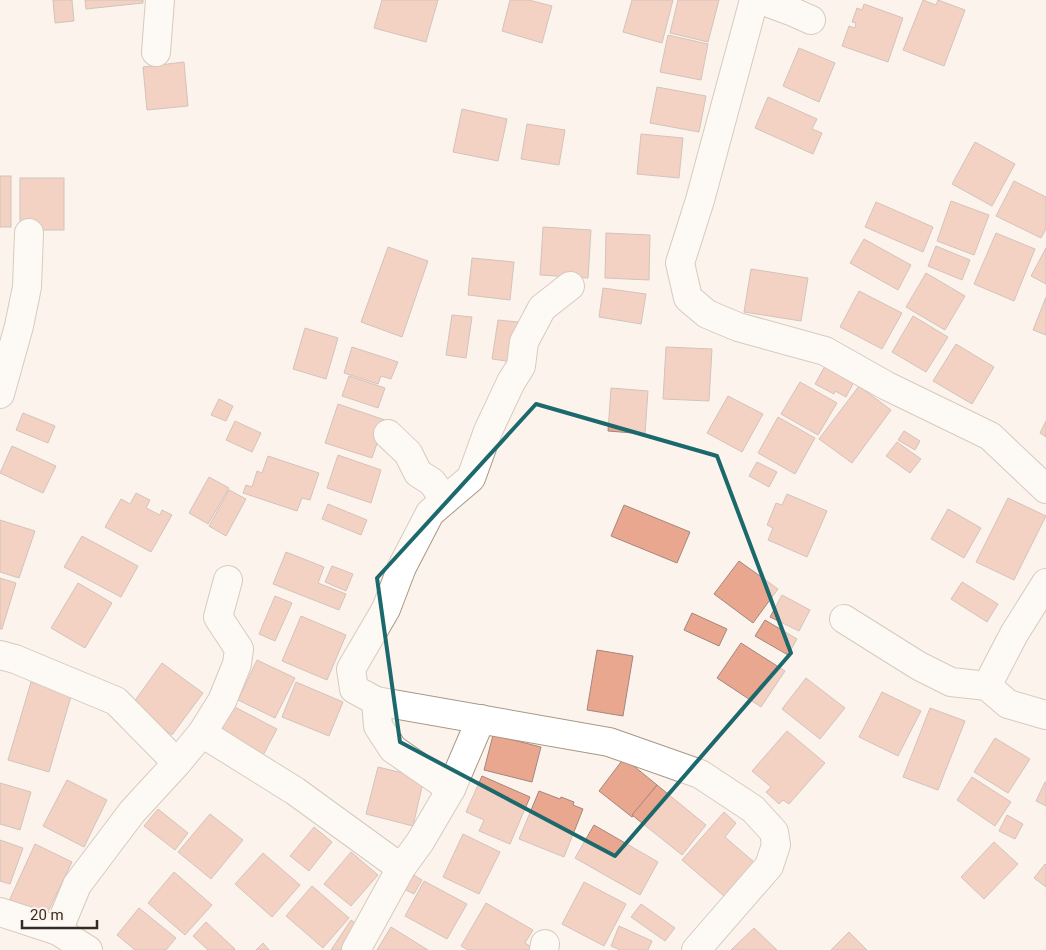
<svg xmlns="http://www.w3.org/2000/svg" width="1046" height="950" font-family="Roboto,sans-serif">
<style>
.building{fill:#e9a790;stroke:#a2877e}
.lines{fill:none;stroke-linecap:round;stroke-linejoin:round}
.minor-casing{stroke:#aa9784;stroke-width:30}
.minor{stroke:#fff;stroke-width:28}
.marked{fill:none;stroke:#1c696d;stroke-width:4;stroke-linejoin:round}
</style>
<rect width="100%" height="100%" fill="#fcf4ec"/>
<g class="building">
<path d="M53,0h19l2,21 -19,2z"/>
<path d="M85,0h58v3l-57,6z"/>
<path d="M382,0h56l-12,42 -52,-14z"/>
<path d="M510,0h19l23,6 -10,37 -40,-12z"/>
<path d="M632,0h41l-11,43 -39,-11z"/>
<path d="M678,0h41l-11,42 -38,-9z"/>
<path d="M923,0l13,5 2,-5 27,10 -21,56 -41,-16z"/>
<path d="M864,4l39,14 -15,44 -46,-16 7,-20 6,2 1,-5 -4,-1 5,-14 5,2z"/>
<path d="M668,35l40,9 -7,36 -41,-8z"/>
<path d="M799,48l36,15 -16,39 -36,-16z"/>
<path d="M184,62l4,44 -41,4 -4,-43z"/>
<path d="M657,87l49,9 -7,36 -49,-9z"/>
<path d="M768,97l49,22 -5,10 10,4 -9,21 -58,-26z"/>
<path d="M462,109l45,10 -9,42 -45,-9z"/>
<path d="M527,124l38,6 -6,35 -38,-6z"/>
<path d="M641,134l42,4 -4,40 -42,-4z"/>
<path d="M975,142l40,22 -23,42 -40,-22z"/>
<rect x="0" y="176" width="11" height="51"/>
<rect x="20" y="178" width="44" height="52"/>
<path d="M1014,181l32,16v32l-5,9 -45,-22z"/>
<path d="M951,201l38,14 -15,40 -37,-14z"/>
<path d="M876,202l57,25 -10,25 -58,-25z"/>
<path d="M543,227l48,3 -3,48 -48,-3z"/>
<path d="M606,233l44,2 -1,45 -44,-2z"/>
<path d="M996,233l39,16 -21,52 -40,-17z"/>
<path d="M864,239l47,26 -13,25 -48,-27z"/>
<path d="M936,246l34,14 -8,20 -34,-14z"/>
<path d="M388,247l40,14 -26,76 -41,-15z"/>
<path d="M1046,248v36l-15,-8z"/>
<path d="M472,258l42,4 -4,38 -42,-5z"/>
<path d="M751,269l57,9 -7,43 -57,-9z"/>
<path d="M926,273l39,23 -20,34 -39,-23z"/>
<path d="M603,288l43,6 -5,30 -42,-7z"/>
<path d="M859,291l43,22 -20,36 -42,-22z"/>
<path d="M1046,297v38l-13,-5z"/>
<path d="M452,315l20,2 -6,41 -20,-3z"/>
<path d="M913,316l35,21 -22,35 -34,-20z"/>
<path d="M498,320l20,2 -5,40 -21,-3z"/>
<path d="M305,328l33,10 -12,41 -33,-10z"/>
<path d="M956,344l38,23 -22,37 -39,-23z"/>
<path d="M352,347l46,15 -7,17 -10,-3 -3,8 -34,-11z"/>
<path d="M666,347l46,2 -3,52 -46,-2z"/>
<path d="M825,366l29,16 -8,15 -11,-6 -1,3 -19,-10z"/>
<path d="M349,376l36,12 -7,20 -36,-12z"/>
<path d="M800,382l37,21 -19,32 -37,-21z"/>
<path d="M859,386l32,24 -39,53 -33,-24z"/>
<path d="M611,388l37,3 -3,43 -37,-3z"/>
<path d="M728,396l35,18 -21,38 -35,-19z"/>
<path d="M219,399l14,7 -7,15 -15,-6z"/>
<path d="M338,404l47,16 -13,38 -47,-15z"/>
<path d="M23,413l32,13 -7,17 -32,-13z"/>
<path d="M778,417l37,21 -20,36 -37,-21z"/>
<path d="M235,421l26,12 -9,19 -26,-12z"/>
<path d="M1046,421v16l-6,-4z"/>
<path d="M904,431l16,10 -5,9 -17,-10z"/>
<path d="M897,442l24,17 -11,14 -24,-17z"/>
<path d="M12,446l44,20 -13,27 -43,-20z"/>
<path d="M338,455l43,15 -10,33 -44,-15z"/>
<path d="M268,456l51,17 -9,27 -8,-2 -5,13 -54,-18 3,-8 6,2 5,-16 5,2z"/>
<path d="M757,462l20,10 -8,15 -20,-11z"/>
<path d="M209,477l20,11 -21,36 -19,-11z"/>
<path d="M229,490l17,9 -20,37 -17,-10z"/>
<path d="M136,493l14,7 -4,8 14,7 2,-5 10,5 -21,37 -46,-25 16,-28 9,5z"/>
<path d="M787,494l40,17 -20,46 -39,-17 5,-12 -6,-3 9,-22 6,2z"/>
<path d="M1008,498l38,18 -32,64 -38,-18z"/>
<path d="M328,504l39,16 -6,15 -39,-16z"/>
<path d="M624,505l66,27 -13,31 -66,-27z"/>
<path d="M948,509l33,19 -17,30 -33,-19z"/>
<path d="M0,520l35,11 -16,47 -19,-6z"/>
<path d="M82,536l56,30 -17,31 -57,-30z"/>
<path d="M286,552l38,15 -6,16 28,11 -7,16 -66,-26z"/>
<path d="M739,561l39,28 -25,34 -39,-29z"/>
<path d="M332,566l21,8 -7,17 -21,-9z"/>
<path d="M0,578l16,5 -14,46h-2z"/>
<path d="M962,582l36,22 -11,18 -36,-23z"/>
<path d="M78,583l34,20 -27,45 -34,-20z"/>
<path d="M782,595l28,15 -11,21 -29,-14z"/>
<path d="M275,596l17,7 -17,38 -16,-7z"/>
<path d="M692,613l35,16 -8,17 -35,-16z"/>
<path d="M301,616l45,19 -19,45 -45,-19z"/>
<path d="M765,620l32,19 -9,16 -33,-19z"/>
<path d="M741,643l44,28 -24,36 -44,-29z"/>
<path d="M597,650l36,6 -10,60 -36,-6z"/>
<path d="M257,660l38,18 -20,40 -37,-18z"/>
<path d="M162,663l41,30 -31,42 -41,-29z"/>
<path d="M806,678l39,30 -25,31 -38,-30z"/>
<path d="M31,682l41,11 -23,79 -41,-12z"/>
<path d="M296,682l47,20 -14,34 -47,-19z"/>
<path d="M882,692l39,19 -23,45 -39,-19z"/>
<path d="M231,705l46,24 -17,32 -46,-23z"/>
<path d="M930,708l35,13 -27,69 -35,-13z"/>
<path d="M787,731l38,32 -36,41 -6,-4 -4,4 -13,-12 5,-5 -19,-16z"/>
<path d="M493,735l48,12 -9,35 -48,-12z"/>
<path d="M995,738l35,21 -22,34 -34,-21z"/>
<path d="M624,758l33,27 -25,32 -33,-26z"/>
<path d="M378,767l46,11 -11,48 -47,-12z"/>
<path d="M482,776l48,21 -20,47 -31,-13 5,-11 -18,-8z"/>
<path d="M972,777l39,25 -16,24 -38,-26z"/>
<path d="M67,780l40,20 -23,47 -41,-21z"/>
<path d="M1045,782h1v24l-10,-5z"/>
<path d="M0,783l31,9 -11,38 -20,-6z"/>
<path d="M657,785l49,40 -24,30 -50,-40z"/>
<path d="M539,791l21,8 1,-2 13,5 -1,3 10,4 -19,48 -45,-18z"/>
<path d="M158,809l30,24 -13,17 -31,-24z"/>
<path d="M724,812l12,11 -11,14 29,25 -30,34 -42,-36z"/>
<path d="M210,814l33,26 -32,39 -33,-27z"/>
<path d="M1007,815l16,9 -8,15 -16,-8z"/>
<path d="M594,825l64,37 -18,33 -65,-37z"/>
<path d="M314,827l18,15 -23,29 -19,-15z"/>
<path d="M463,834l37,18 -21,42 -36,-17z"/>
<path d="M0,840l23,8 -13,36 -10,-3z"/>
<path d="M994,842l24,22 -34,35 -23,-22z"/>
<path d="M35,844l37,18 -27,56 -36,-17z"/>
<path d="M351,852l27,23 -27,31 -27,-22z"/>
<path d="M263,853l37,32 -28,32 -37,-33z"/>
<path d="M1045,864l1,1v22l-12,-9z"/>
<path d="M174,872l38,33 -27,30 -37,-32z"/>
<path d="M412,874l10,6 -8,14 -10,-5z"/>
<path d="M424,881l43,23 -20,35 -42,-23z"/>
<path d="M584,882l42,22 -22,42 -42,-22z"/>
<path d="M312,886l37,32 -26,30 -37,-32z"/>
<path d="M486,903l47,27 -8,13 11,7h-68l-7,-4z"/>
<path d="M641,904l34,24 -10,13 -34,-24z"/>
<path d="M139,908l37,30 -10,12h-31l-18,-15z"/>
<path d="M351,920l12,8 -15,22h-17z"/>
<path d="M206,922l29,27 -1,1h-26l-15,-14z"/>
<path d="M619,926l33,15 -4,9h-28l-9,-4z"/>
<path d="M391,927l37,23h-51z"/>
<path d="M754,928l23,22h-46z"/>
<path d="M849,932l18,18h-36z"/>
<path d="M263,943l6,7h-13z"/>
</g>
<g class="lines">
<g class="minor-casing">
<g id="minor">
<path d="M754,0l-54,200 -20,63 8,35 19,16 31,13 87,24 62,35 103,50 56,53"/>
<path d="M761,0l32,12 18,8"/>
<path d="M156,52l4,-52"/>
<path d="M0,394l19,-68 8,-39 2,-54"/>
<path d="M388,434l20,19 10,20 14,9 13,18"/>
<path d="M844,619l75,47 32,16 36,4 21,18 38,11"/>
<path d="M0,655l15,4 101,42 61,62"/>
<path d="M987,686l27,-52 32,-51"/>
<path d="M376,701l233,41 91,32 53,35 21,23 2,13 -7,21 -73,84"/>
<path d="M202,733l93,58 106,77"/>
<path d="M451,789l-58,-40 -15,-23 -2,-25 -22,-12 -3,-20 35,-60 16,-42 28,-54 41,-35 17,-47 23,-49 10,-16 3,-24 18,-34 28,-22"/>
<path d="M0,912l58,19 30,19"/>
<path d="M58,931l19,-46 55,-73 45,-49 25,-30 20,-32 15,-37 2,-15 -21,-32 10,-37"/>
<path d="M356,950l45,-82 19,-26 31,-53 30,-70"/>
<path d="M544,950l1,-6"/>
</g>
</g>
<use href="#minor" class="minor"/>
</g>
<path d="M0 0H1046V950H0ZM536,404l181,52 74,197 -176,203 -215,-114 -23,-164z" fill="#fcf4ec" fill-opacity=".55" fill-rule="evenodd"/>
<path class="marked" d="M536,404l181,52 74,197 -176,203 -215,-114 -23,-164z"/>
<path d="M22 920v8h75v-8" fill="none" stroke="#342c24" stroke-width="2.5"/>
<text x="30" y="920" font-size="15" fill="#342c24" stroke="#fcf4ec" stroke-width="4" paint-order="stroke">20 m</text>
</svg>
